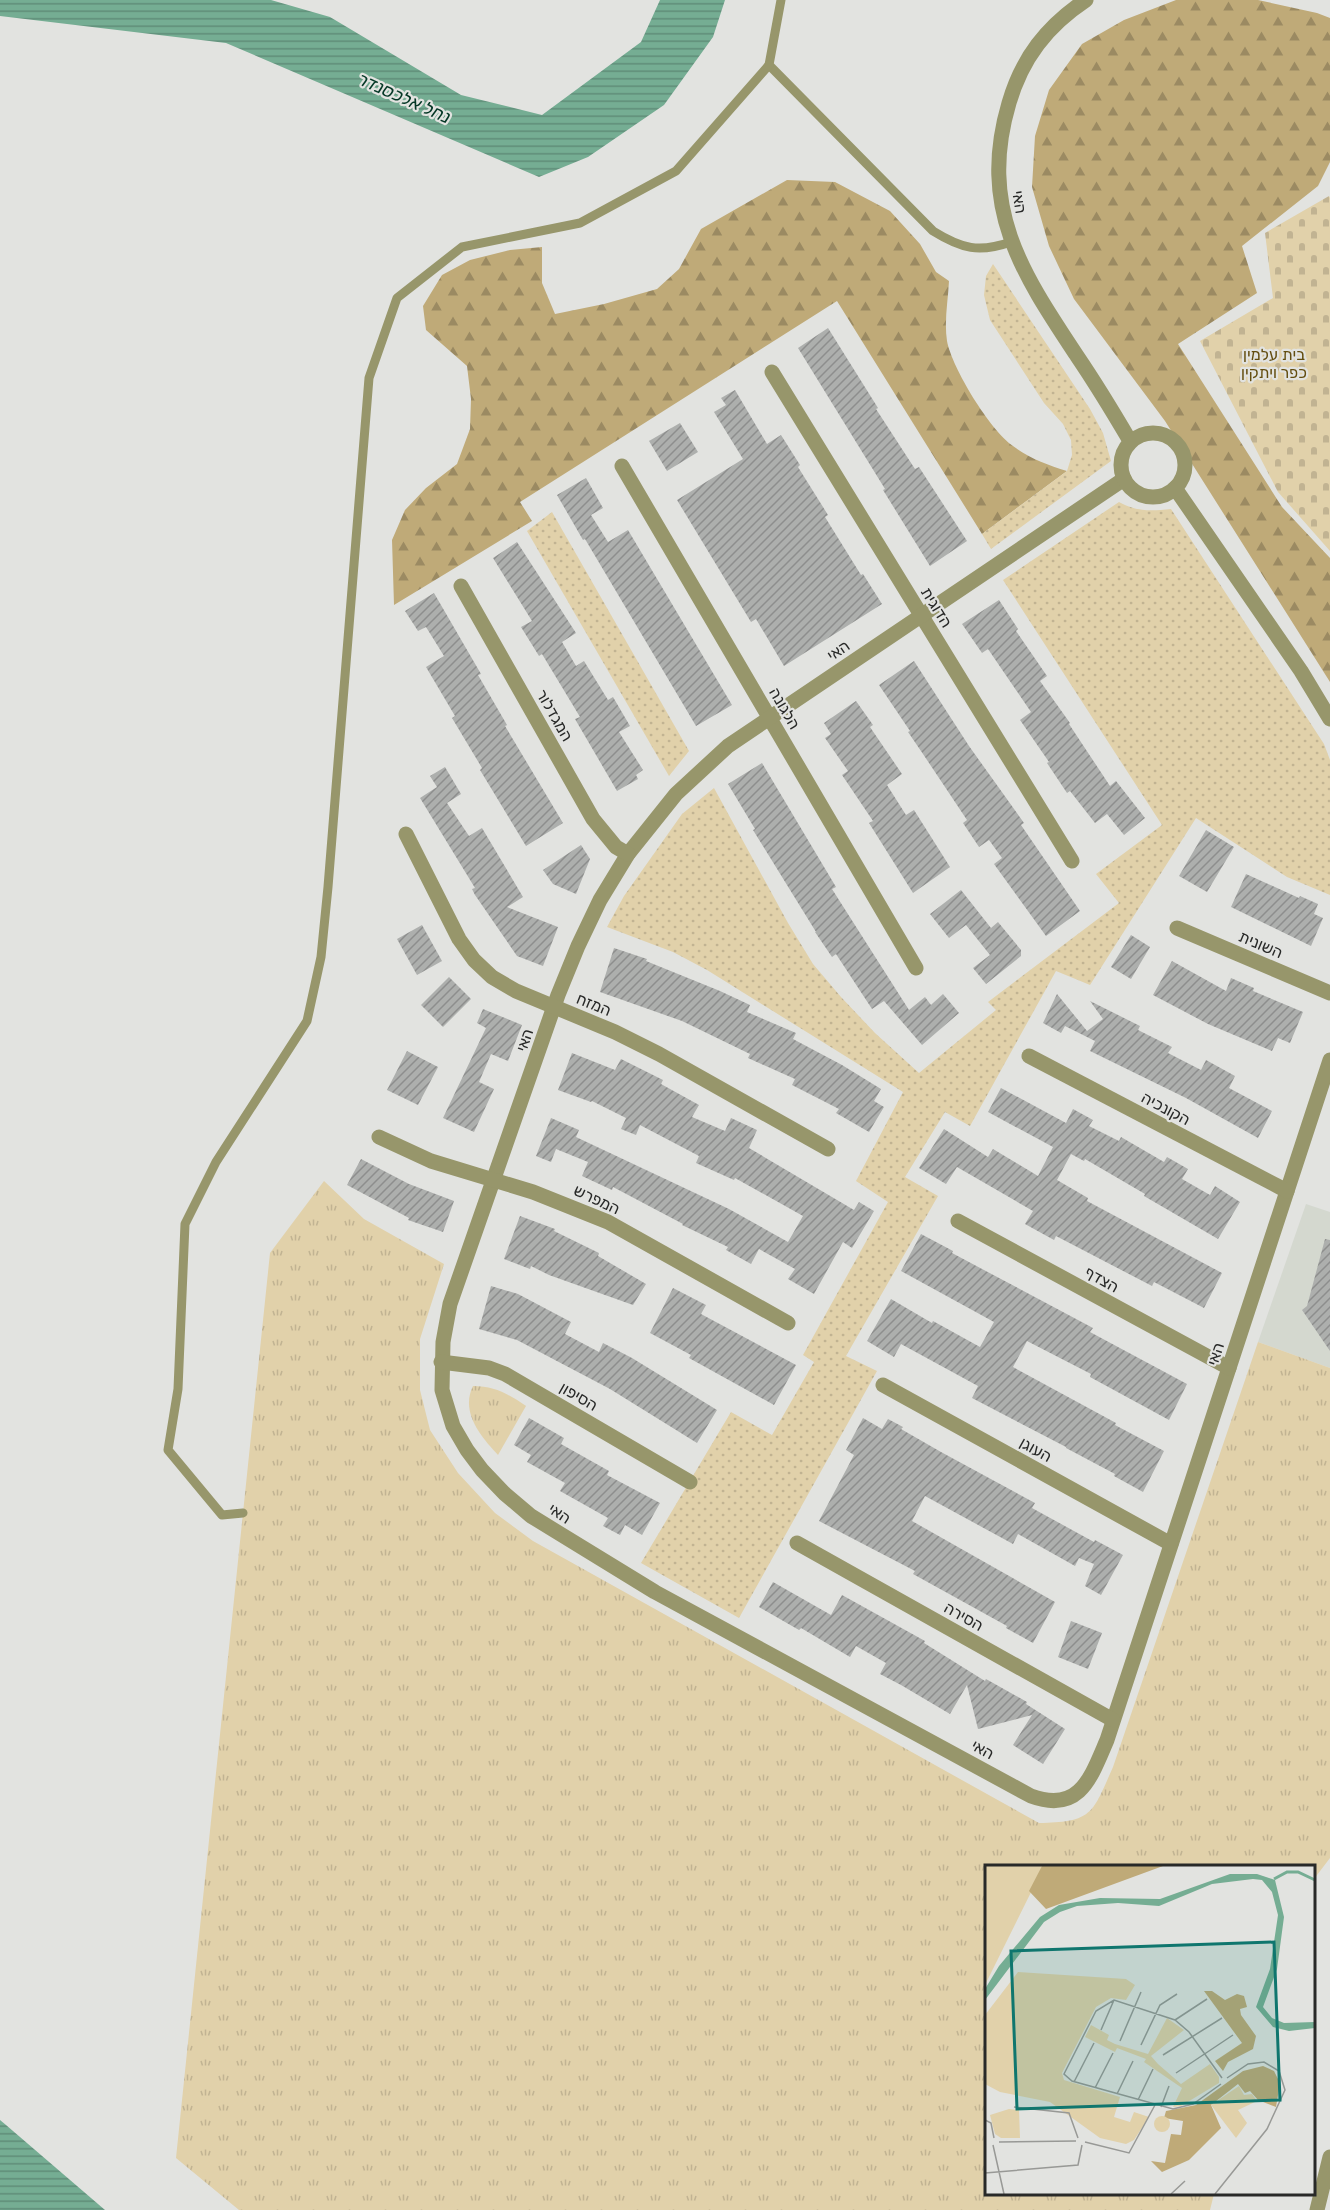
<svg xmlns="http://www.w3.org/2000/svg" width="1330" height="2210" font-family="Rubik,'Noto Sans Hebrew',sans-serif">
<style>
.built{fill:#d4d8cf}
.grass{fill:url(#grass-tufts)}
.forest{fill:url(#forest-firs)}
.cemetery{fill:url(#cemetery-stones)}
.park{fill:url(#park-dots)}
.water{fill:url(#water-rules)}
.building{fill:url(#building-hatch)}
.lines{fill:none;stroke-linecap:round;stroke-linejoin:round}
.service{stroke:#97966b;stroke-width:9}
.minor{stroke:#97966b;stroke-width:15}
.tertiary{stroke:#97966b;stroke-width:15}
.labels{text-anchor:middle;stroke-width:4.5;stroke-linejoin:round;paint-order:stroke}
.street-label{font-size:16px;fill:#282928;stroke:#e2e3e0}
.park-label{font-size:16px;fill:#634d0f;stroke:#e2e3e0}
.water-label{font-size:18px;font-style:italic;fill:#043725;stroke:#e2e3e0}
.inset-river{fill:none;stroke:#75ad93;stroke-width:3}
.inset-road{fill:none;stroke:#989996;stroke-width:1.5}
.view{fill:#0f766e;fill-opacity:0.15;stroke:#0f766e;stroke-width:3}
.inset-edge{fill:none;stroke:#282928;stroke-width:3}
</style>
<defs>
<pattern id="grass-tufts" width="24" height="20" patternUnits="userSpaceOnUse" patternTransform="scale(1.5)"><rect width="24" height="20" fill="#e1d1aa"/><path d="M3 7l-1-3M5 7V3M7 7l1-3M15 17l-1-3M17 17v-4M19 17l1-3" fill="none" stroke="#c1b392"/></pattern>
<pattern id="forest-firs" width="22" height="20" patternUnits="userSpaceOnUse" patternTransform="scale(1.5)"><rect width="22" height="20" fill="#bfaa78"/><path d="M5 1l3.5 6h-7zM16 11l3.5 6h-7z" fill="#9b8a62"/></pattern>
<pattern id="cemetery-stones" width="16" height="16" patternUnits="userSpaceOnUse" patternTransform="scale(1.5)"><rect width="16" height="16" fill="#e1d1aa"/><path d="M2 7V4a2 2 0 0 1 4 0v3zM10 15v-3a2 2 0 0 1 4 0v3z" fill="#c1b392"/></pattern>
<pattern id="park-dots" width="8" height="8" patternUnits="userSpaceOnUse" patternTransform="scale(1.5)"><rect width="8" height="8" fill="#e1d1aa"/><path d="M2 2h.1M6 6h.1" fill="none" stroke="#c1b392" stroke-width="1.8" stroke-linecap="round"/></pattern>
<pattern id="water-rules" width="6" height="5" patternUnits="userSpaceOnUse" patternTransform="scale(1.5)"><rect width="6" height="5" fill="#75ad93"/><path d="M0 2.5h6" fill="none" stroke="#608d78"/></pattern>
<pattern id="building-hatch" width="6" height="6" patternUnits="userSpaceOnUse" patternTransform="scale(1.5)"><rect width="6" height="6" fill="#adafad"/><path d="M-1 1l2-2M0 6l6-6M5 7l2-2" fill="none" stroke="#8d8e8d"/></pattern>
</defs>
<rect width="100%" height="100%" fill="#e2e3e0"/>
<path class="built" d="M1306,1204l24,8v156l-72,-26z"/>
<g class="grass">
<path d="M324,1181l40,38 80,45 -24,75v51l10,40 28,43 37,40 38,28 506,282c54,-1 53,-9 74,-56l145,-425 72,26v490l-16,21v-13h-328v328h228l-4,16h-971l-63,-52 94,-905z"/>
<path d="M473,1386c22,0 35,8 53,20l-28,49c-17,-18 -38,-43 -25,-69z"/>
</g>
<g class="forest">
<path d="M1176,0h82l59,13 13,5v144l-12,24 -76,60 15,47 -79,51 104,163 48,51v124l-165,-261 -91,-122 -25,-53 -17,-59 3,-51 14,-46 33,-46 42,-24z"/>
<path d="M787,180l48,2 55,29 30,33 16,28 13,9c-1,20 -5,40 -2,60 5,27 43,89 66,105 17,13 35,19 54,25l-85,63 -145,-233 -317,201 12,19 -138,84 -2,-65 13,-30 21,-22 31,-24 13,-35 1,-30 -4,-33 -41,-36 -3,-24 19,-31 28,-15 40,-10 32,-3v36l13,31 49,-10 53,-15 22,-20 22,-40z"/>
</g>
<path class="cemetery" d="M1329,196l1,2v353l-52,-59 -78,-151 73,-43 -8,-65z"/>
<g class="park">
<path d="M993,264l97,145 13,24 8,28 -120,88 -9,-15 85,-63 5,-16 -1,-15 -8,-16 -19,-21 -54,-83 -6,-25 2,-19z"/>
<path d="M1119,502c18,10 32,9 52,7l153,235 6,16v135l-43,-18 -91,-59 -106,167 -34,-14 -86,155 -25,-14 -40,65 33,19 -92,160 31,15 -138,247 -98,-55 90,-151 41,23 42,-73 -11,-7 85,-153 -32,-21 47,-89 -196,-122 -34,-18 -66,-25 17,-31 58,-82 32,-26 74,135 25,41 28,33 34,36 44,40 77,-63 -8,-8 131,-99 -23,-29 66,-49 -159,-245z"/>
<path d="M552,512l137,239 -20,25 -142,-245z"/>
</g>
<g class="water">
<path d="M0,0h271l59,17 131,78 81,20 99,-73 19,-42h65l-12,37 -49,68 -76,52 -49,20 -313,-134 -226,-27z"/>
<path d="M0,2120l6,5 99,85h-105z"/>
</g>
<g class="building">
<path d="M828,328l50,80 -2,1 39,60 4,-2 48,74 -37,25 -47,-76 2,-1 -87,-141z"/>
<path d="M735,390l32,54 14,-9 19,30 -2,2 30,48 -3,2 36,58 2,-1 19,30 -98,62 -28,-47 -5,3 -74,-122 66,-41 -29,-47 12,-7 -5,-7z"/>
<path d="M680,423l18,29 -31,19 -18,-30z"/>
<path d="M586,478l17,30 -12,7 17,27 20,-12 104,175 -36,21 -111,-187 -2,1 -26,-45z"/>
<path d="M517,542l59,91 -14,9 14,24 8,-5 24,39 5,-3 17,29 -11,6 24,38 -7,5 2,4 -21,12 -42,-72 5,-2 -38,-63 -3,2 -18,-29 11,-6 -39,-63z"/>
<path d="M434,593l47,81 -3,1 29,50 -2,1 58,97 -37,23 -46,-76 2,-2 -30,-50 3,-2 -29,-49 18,-11 -18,-29 -8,4 -13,-20z"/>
<path d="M999,600l19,29 -2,2 31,45 -7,5 30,42 -1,1 41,62 6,-5 29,37 -21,17 -17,-21 -12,9 -25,-32 -3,2 -20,-30 2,-1 -29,-42 11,-8 -43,-63 -6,4 -20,-29z"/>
<path d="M914,661l55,85 55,77 -3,2 59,86 -34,25 -52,-72 8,-6 -13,-18 -10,7 -16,-24 4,-3 -44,-66 -15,-22 2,-1 -31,-46z"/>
<path d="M856,701l17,24 -3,2 32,47 -15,11 19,30 8,-5 36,57 -37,26 -44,-70 4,-2 -31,-46 6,-4 -23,-33 6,-4 -7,-11z"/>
<path d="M762,763l74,124 -4,2 77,121 16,-13 6,8 12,-11 16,19 -37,32 -38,-44 -12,8 -36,-55 -4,3 -17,-25h1l-63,-102 2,-1 -27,-45z"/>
<path d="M445,767l16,27 -14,9 22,33 13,-8 41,69 -16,10 51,20 -15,39 -26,-10 -42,-61 -3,-6 3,-1 -55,-90 17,-11 -7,-11z"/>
<path d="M1206,830l28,17 -27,45 -28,-16z"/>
<path d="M581,845l9,14 -14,35 -23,-10 -10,-14z"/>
<path d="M1246,874l53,24 1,-2 18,8 -4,10 9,4 -12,28 -80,-39z"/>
<path d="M961,890l30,38 7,-6 23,28v6l-35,28 -13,-16 17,-13 -24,-30 -17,13 -19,-24z"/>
<path d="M422,925l20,36 -25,14 -20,-36z"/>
<path d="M1131,935l19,12 -19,32 -20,-12z"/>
<path d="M614,948l33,11 -1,2 74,30 30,14 -3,7 49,21 -3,6 49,26 39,24 -7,12 10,6 -15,25 -33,-19 3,-4 -47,-24 3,-6 -47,-21 2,-4 -68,-33 -82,-29z"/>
<path d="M1172,961l54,30 5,-13 23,10 -1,3 50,21 -13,31 -12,-5 -6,13 -64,-27 -55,-29z"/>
<path d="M449,977l22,22 -28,28 -22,-22z"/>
<path d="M1057,994l30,37 16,-12 -13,-18 50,25 -2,4 34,17 -4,6 33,17 5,-10 29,16 -6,12 43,23 -14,27 -72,-40 -96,-47 5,-10 -30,-15 -4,7 -18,-10z"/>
<path d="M483,1009l39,16 -14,36 -17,-7 -12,28 15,7 -20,43 -31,-14 43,-90 -9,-5z"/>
<path d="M407,1051l31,16 -20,38 -31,-15z"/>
<path d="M572,1053l43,17 6,-11 42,21 -2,4 38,21 -7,12 33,14 6,-13 26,12 -8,18 105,62 5,-8 15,9 -22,37 -9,-6 -29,52 -26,-15 7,-10 -36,-20 -8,15 -25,-14 2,-3 -46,-22 1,-1 -70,-37 -1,3 -30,-14 6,-14 -32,-13 -5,13 -15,-6 15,-38 28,12 -3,7 153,72 59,33 15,-26 -68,-38 -1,2 -38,-17 3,-7 -59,-31 -4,10 -15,-6 5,-11 -34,-17 -1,1 -33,-12z"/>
<path d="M1001,1088l65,35 7,-14 20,11 -4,6 30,15 2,-4 43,25 3,-5 21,12 -6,10 28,16 5,-9 25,16 -22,37 -74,-43 1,-2 -60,-35 -1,2 -13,-7 -14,26 31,18 -1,3 135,72 -18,35 -50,-26 -2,4 -96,-50 -2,4 -29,-16 8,-13 -76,-44 -11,17 -27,-16 25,-39 44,28 5,-8 45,27 15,-29 -65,-35z"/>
<path d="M361,1159l48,25 45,17 -11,31 -35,-12 1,-2 -62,-33z"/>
<path d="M520,1216l35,13 -1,2 45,22 -1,3 48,28 -13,21 -84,-30 -18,-9 -1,3 -26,-10z"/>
<path d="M921,1234l32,17 -1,2 141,75 -3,4 97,52 -18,36 -79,-43 1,-3 -64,-33 -14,26 103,56 -1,2 49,26 -21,41 -29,-16 1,-2 -49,-26v-1l-94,-49 6,-12 -77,-42 -7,13 -27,-16 24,-42 41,24 1,-2 47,26 14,-25 -93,-51z"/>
<path d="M1325,1239l5,1v111l-28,-41 5,-4z"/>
<path d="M491,1286l27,8 53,28 -6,12 34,18 4,-9 29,15 85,52 -20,33 -87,-54 -93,-49 -38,-11z"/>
<path d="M673,1288l33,17 -5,9 95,51 -22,40 -85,-47 2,-3 -41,-22z"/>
<path d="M529,1418l35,20 -3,6 48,27 -2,4 53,28 -18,32 -17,-10 -5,10 -17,-9 5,-8 -48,-27 5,-8 -38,-21 4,-7 -17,-10z"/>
<path d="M863,1418l19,11 6,-10 15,8 -2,2 40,23 94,51 -3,5 62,34 1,-2 28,15 -22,40 -16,-9 9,-22 -15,-6 -4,8 -57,-32 -5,10 -88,-48 -13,25 143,81 -22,41 -27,-15 1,-2 -94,-52 2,-3 -96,-50 35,-66 -8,-5z"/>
<path d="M773,1582l58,33 11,-20 83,46 -1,2 61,38 1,-2 41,23 -1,2 39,25 -22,35 -30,-19 19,-30 -54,14 -11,-44 -17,29 -49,-29 -21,-11 6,-11 -30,-17 -6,11 -49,-29 -2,2 -40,-23z"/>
<path d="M1071,1621l31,12 -14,36 -30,-12z"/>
</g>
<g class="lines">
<g class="service">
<path d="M781,0l-12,65 164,166c29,18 46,22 78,11"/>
<path d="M243,1513l-21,2 -54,-65 10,-61 7,-165 31,-62 91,-141 14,-64 7,-70 41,-509 28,-80 65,-51 118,-24 96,-52 93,-106"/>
</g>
<g class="minor">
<path d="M772,372l300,489"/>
<path d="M622,466l294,502"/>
<path d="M1124,479l-396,267 -52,48 -48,60 -28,46 -22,46 -20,49 -108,309 -7,38 -1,48 11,36 14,24 15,20 23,24 26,22 124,76 376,204c49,18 60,-19 76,-56l223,-680"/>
<path d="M1175,488l126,183 29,48"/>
<path d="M461,586l132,233 23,28 12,7"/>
<path d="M406,834l53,105 15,21 18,17 24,14 99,41 44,22 169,95"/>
<path d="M1177,928l153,65"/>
<path d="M1029,1056l258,135"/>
<path d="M379,1137l52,24 102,31 75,30 180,101"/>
<path d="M958,1221l271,147"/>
<path d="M441,1362l48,6 16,6 185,108"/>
<path d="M883,1385l288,159"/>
<path d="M797,1543l316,177"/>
<path d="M1317,2210l13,-53"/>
</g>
<g class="tertiary">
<path d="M1086,0c-39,26 -64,58 -77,103 -31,105 13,170 68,253 19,28 36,56 53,85"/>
<circle cx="1153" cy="465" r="32"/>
</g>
</g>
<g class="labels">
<g class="street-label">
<text transform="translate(1020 202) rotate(81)" y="6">האי</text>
<text transform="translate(937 607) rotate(58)" y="6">הדוגית</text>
<text transform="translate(838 650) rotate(-34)" y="6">האי</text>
<text transform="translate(785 708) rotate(60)" y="6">הלגונה</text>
<text transform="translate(555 715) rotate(60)" y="6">המגדלור</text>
<text transform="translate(1261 944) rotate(23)" y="6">השונית</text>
<text transform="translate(594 1004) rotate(22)" y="6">המזח</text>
<text transform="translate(524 1040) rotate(-71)" y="6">האי</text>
<text transform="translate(1166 1108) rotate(28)" y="6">הקונכיה</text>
<text transform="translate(597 1199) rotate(25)" y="6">המפרש</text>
<text transform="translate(1102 1279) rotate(29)" y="6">הצדף</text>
<text transform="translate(1215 1354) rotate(-72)" y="6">האי</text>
<text transform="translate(579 1396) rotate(30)" y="6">הסיפון</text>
<text transform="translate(1036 1449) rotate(29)" y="6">העוגן</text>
<text transform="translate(560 1513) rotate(33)" y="6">האי</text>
<text transform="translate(964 1616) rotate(29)" y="6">הסירה</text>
<text transform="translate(983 1749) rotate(29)" y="6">האי</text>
</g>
<g class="park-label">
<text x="1274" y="360">בית עלמין<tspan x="1274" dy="18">כפר ויתקין</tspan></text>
</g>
<g class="water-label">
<text transform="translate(404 98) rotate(24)" y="6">נחל אלכסנדר</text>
</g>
</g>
<g transform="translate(985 1865)">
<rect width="330" height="330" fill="#e2e3e0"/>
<path d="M0,1h59l-59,119zM33,107l108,7 9,6 -9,15 -15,-2 -15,9 -34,66 2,7 56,17 -6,20 16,5 4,-10 15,5 -15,23 -8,4 -26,-6 -50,-36 -50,-10 -15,-8v-69z" fill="#e1d1aa"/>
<path d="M57,1h121l-117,43 -17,-18zM219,126h8l13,9 12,-6 7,2 3,11 -7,2 1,6 15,21 -3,13 -25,13 -5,9 -8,-10 27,-18zM278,201l11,5 6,12 -4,24 -18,-7 -8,-9 -5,2 -7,-9 -27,21 10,23 -32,32 -27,12 -11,-11 14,2 6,-29 10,1 2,-14 -19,-3 2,-7 30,-6 47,-34z" fill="#bfaa78"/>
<path d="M254,221l5,9 8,-1 5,7 -19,9 9,13 -11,15 -25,-33z" fill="#e1d1aa"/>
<path d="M182,153l17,12 -33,26 7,8 23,20 29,-20 9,13v6l-38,23 -8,1 9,-19 -38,-26 2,-3 -29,-11 -2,4 -30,-15 6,-12 18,10 -2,5 8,4 33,10zM24,244l10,1 1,28h-19l-6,-4 -5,-19z" fill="#e1d1aa"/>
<path d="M169 259a8 8 0 1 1 16 0a8 8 0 1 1-16 0Z" fill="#e1d1aa"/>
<path d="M245,9h27l18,6 9,37 -7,52 -14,38 9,11 12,5 31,-1v6l-26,3 -16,-4 -17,-20 14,-38 8,-54 -6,-23 -10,-12 -9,-1 -41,5 -53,22 -41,-3 -41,3 -17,6 -16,10 -59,78v-11l14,-23 41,-49 19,-12 41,-7 60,1z" fill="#75ad93"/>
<path class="inset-river" d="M289,14l13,-7h11l17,8"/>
<path class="inset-road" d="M190,155l32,-21M116,165l13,-30M135,176l21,-49M156,180l19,-40 17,-11M178,190l59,-37M191,208l57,-38M89,217l20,-39M236,219l-28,20 -20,5 -101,-28 -8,-7 32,-63 18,-11 61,20 14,12 33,46M110,223l18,-35M132,229l16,-33M153,235l15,-31M29,242l55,6 9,25M176,242l8,-21M0,255l6,3 3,15M14,277l77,-1M100,277l44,11 26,-48M8,280l11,49M0,308l93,-8 4,-20M186,329l14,-13M230,329l52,-65 18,-39 -6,-19 -15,-9 -16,2 -21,14"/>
<path class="view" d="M289,77l6,158 -263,9 -6,-158z"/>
<rect width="330" height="330" class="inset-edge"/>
</g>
</svg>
